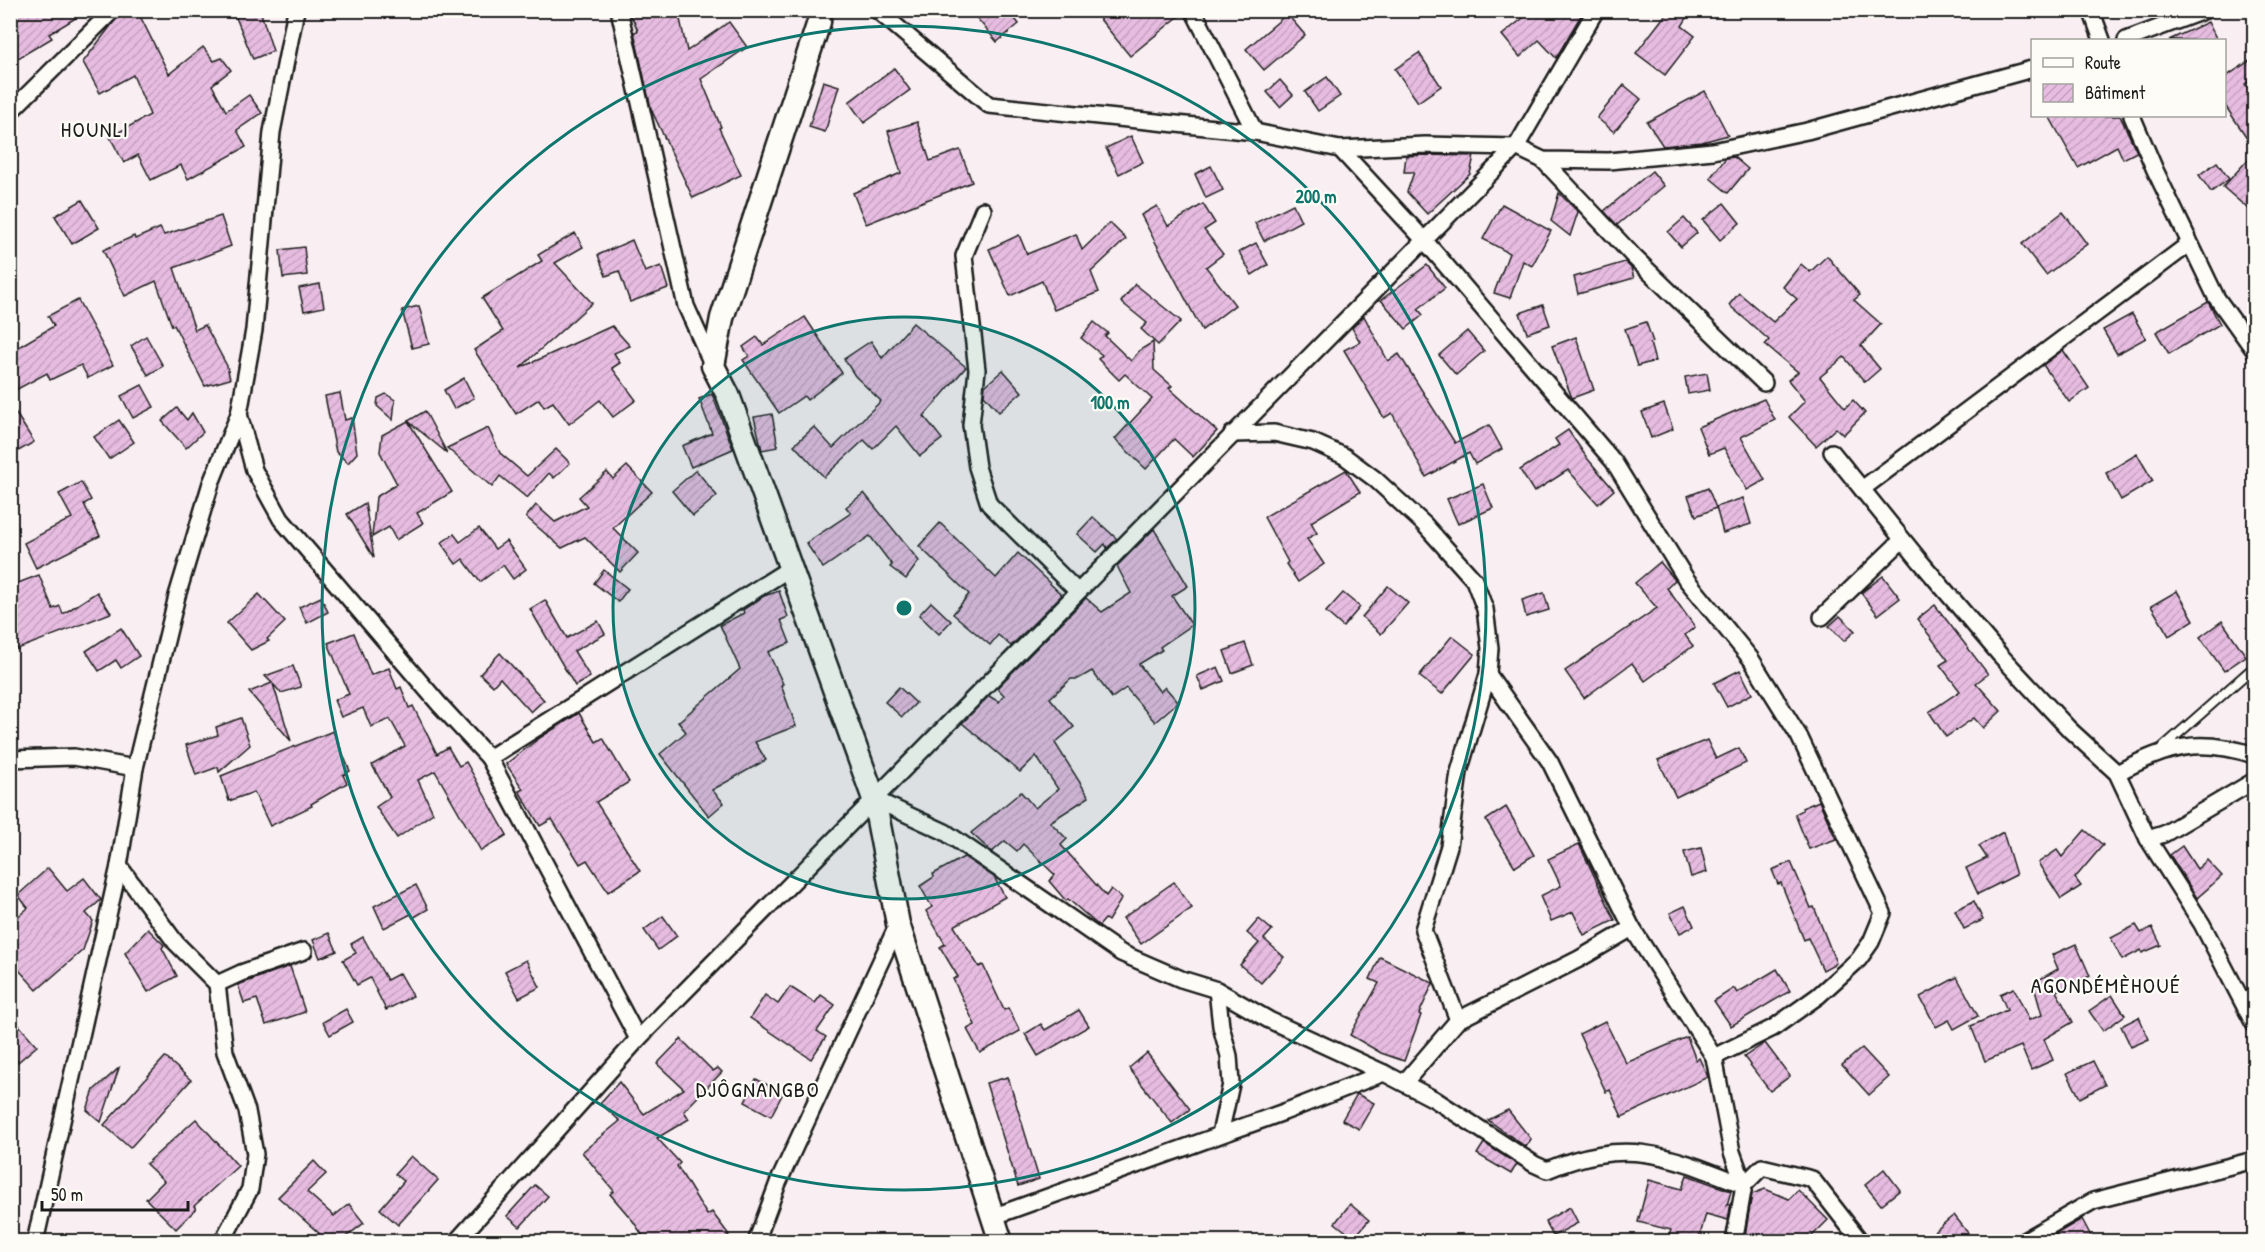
<svg xmlns="http://www.w3.org/2000/svg" width="2265" height="1252" font-family="'Patrick Hand',sans-serif">
<style>
.building{fill:url(#building-hatch);stroke:#1c1c1c;stroke-width:1.5}
.lines{fill:none;stroke-linecap:round;stroke-linejoin:round}
.lane-casing{stroke:#1c1c1c;stroke-width:12}
.street-casing{stroke:#1c1c1c;stroke-width:20}
.secondary-casing{stroke:#1c1c1c;stroke-width:27}
.lane{stroke:#fdfcf7;stroke-width:8}
.street{stroke:#fdfcf7;stroke-width:15}
.secondary{stroke:#fdfcf7;stroke-width:22}
.ring{fill:none;stroke:#0f766e;stroke-width:3}
.labels{text-anchor:middle;stroke-width:4.5;stroke-linejoin:round;paint-order:stroke}
.quarter-label{font-size:22px;letter-spacing:1.5px;fill:#1c1c1c;stroke:#fdfcf7}
.centre{fill:#0f766e;stroke:#fdfcf7;stroke-width:3}
.ring-label{font-size:18px;text-anchor:middle;font-weight:bold;fill:#0f766e;stroke:#fdfcf7;stroke-width:4.5;stroke-linejoin:round;paint-order:stroke}
</style>
<defs>
<pattern id="building-hatch" width="6" height="6" patternUnits="userSpaceOnUse" patternTransform="scale(1.5)"><rect width="6" height="6" fill="#e7bce1"/><path d="M-1 1l2-2M0 6l6-6M5 7l2-2" fill="none" stroke="#c6a1c0"/></pattern>
</defs>
<rect width="100%" height="100%" fill="#f9eff3"/>
<filter id="ink" filterUnits="userSpaceOnUse"><feTurbulence type="fractalNoise" baseFrequency=".0167" numOctaves="2"/><feDisplacementMap in="SourceGraphic" scale="12" xChannelSelector="R" yChannelSelector="G"/><feConvolveMatrix kernelMatrix="1 2 1 2 8 2 1 2 1" color-interpolation-filters="sRGB"/></filter>
<g filter="url(#ink)">
<g class="building">
<path d="M10,10h79l-40,24 3,4 -42,25z"/>
<path d="M123,10h14l32,64 34,-27 11,14 8,-3 9,12 -19,15 14,26 23,-16 13,18 -25,17 9,17 -58,32 -7,-14 -30,15 -13,-25 -14,8 -14,-26 40,-22 -17,-40 -33,18 -17,-31z"/>
<path d="M233,10h27l13,41 -20,8z"/>
<path d="M629,10h49l9,41 42,-29 18,25 -46,32 20,48 -2,1 22,47 -48,23 -42,-89 -17,-77 4,-1z"/>
<path d="M970,10h38l11,14 -22,18z"/>
<path d="M1108,10h75l1,2 -54,44 -31,-38z"/>
<path d="M1533,10h51l-28,48 -17,-18 -19,17 -18,-22z"/>
<path d="M1669,10h23l-10,16 13,10 -30,39 -29,-22z"/>
<path d="M1287,14l18,21 -41,35 -18,-21z"/>
<path d="M2208,22l9,18h-48z"/>
<path d="M1419,53l22,33 -23,16 -23,-33z"/>
<path d="M2254,58v20l-9,6 9,14v50l-30,-44v-26z"/>
<path d="M894,68l16,22 -46,33 -15,-21z"/>
<path d="M1327,77l13,19 -22,15 -13,-19z"/>
<path d="M1280,80l13,15 -13,12 -13,-15z"/>
<path d="M823,81l16,5 -14,46 -16,-5z"/>
<path d="M1624,85l17,14 -27,33 -17,-14z"/>
<path d="M1705,91l23,44 -26,7 -39,4 -16,-24z"/>
<path d="M2049,116h71l17,36 -14,7 -6,-13 -39,22z"/>
<path d="M917,122l13,39 30,-11 12,32 -106,42 -13,-31 48,-20 -13,-42z"/>
<path d="M1131,136l12,26 -24,12 -13,-26z"/>
<path d="M2254,153v61l-31,-27z"/>
<path d="M1406,156l19,-1 49,1 -4,18 -43,40 -20,-22 7,-20h-10z"/>
<path d="M1734,157l14,12 -20,24 -18,-15 16,-20z"/>
<path d="M2217,162l12,17 -18,13 -12,-17z"/>
<path d="M1211,166l12,24 -17,8 -11,-24z"/>
<path d="M1652,171l12,15 -47,39 -13,-14z"/>
<path d="M1559,193l19,19 -8,24 -19,-15z"/>
<path d="M82,200l17,28 -27,16 -17,-28z"/>
<path d="M1724,203l16,20 -20,17 -17,-20z"/>
<path d="M1203,204l12,19 -11,7 19,24 -17,13 29,38 -33,25 -61,-115 16,-9 11,20z"/>
<path d="M1293,204l8,17 -37,20 -9,-18z"/>
<path d="M1502,204l49,27 -19,35 -9,-5 -13,37 -16,-5 15,-40 -26,-14z"/>
<path d="M2063,212l24,32 -41,31 -24,-31z"/>
<path d="M221,216l10,30 -57,22 21,62 10,-5 22,41 3,13 -25,7 -31,-61 -2,1 -16,-45 -31,15 -22,-46 31,-14 1,3 25,-11 4,7z"/>
<path d="M1684,218l13,15 -16,14 -13,-15z"/>
<path d="M1110,223l16,16 -35,33 8,20 -45,18 -12,-29 -32,15 -21,-47 30,-14 8,19 49,-20 6,16z"/>
<path d="M575,233l8,14 -28,16 37,40 -72,65 92,-42 18,20 -16,7 6,10 -8,5 24,32 -23,17 -13,-17 -31,24 -16,-22 -9,5 -5,-8 -23,15 -42,-64 29,-19 -21,-33 60,-37 -4,-6z"/>
<path d="M632,240l13,32 16,-6 7,22 -38,14 -11,-31 -13,5 -8,-21z"/>
<path d="M1256,243l12,22 -16,10 -13,-23z"/>
<path d="M304,247l3,28 -24,3 -3,-28z"/>
<path d="M1827,256l33,39 -6,5 27,24 -20,22 19,23 -15,13 -21,-25 -24,20 25,31 8,-8 12,13 -22,22 -7,-7 -20,18 -27,-29 16,-16 -17,-21 10,-8 -33,-27 4,-5 -40,-35 10,-12 34,29 24,-23 -14,-12 18,-23 9,8z"/>
<path d="M1625,262l6,6 3,10 -56,16 -4,-17z"/>
<path d="M1427,265l18,23 -27,21 5,6 -17,14 -25,-29z"/>
<path d="M320,284l4,23 -20,4 -5,-23z"/>
<path d="M1135,284l46,37 -23,24 -17,-16 6,-6 -26,-21z"/>
<path d="M78,300l35,65 -25,13 -7,-13 -31,15 -3,-7 -37,20v-41l44,-26 -6,-10z"/>
<path d="M2208,302l12,22 -51,30 -13,-22z"/>
<path d="M1543,305l7,20 -23,8 -7,-20z"/>
<path d="M419,306l10,38 -17,4 -10,-38z"/>
<path d="M2132,314l14,24 -29,16 -14,-24z"/>
<path d="M1364,316l24,45 11,-7 56,89 34,-18 13,24 -27,15 -6,-11 -43,24 -34,-64 -8,5 -40,-68 16,-8 -8,-14z"/>
<path d="M805,317l37,56 -35,27 -3,-4 -25,17 -36,-53 6,-4 -6,-9 14,-10 6,8z"/>
<path d="M1094,322l14,11 -3,3 26,25 9,-11 13,-8 1,28 18,16 -3,2 48,43 -24,26 -19,-18 -28,30 -31,-30 37,-40 -27,-25 -6,6 -21,-21 4,-4 -21,-17z"/>
<path d="M1646,322l7,20 -3,1 5,18 -18,5 -12,-37z"/>
<path d="M913,323l53,44 -42,49 18,23 -22,17 -24,-30 -23,23 -9,-9 -40,37 -30,-32 20,-18 19,21 48,-47 -26,-25 -11,-17 27,-18 11,17z"/>
<path d="M1467,331l17,20 -28,24 -17,-20z"/>
<path d="M146,336l17,30 -15,9 -17,-29z"/>
<path d="M1576,337l18,53 -22,8 -20,-52z"/>
<path d="M2063,350l26,38 -20,14 -26,-37z"/>
<path d="M1003,370l19,22 -23,20 -15,-17 1,-9z"/>
<path d="M1707,373l3,17 -22,4 -3,-17z"/>
<path d="M464,378l10,20 -20,11 -10,-19z"/>
<path d="M142,385l12,22 -21,11 -12,-22z"/>
<path d="M340,393l5,27 7,-2 5,35 -9,10 -12,-11 -11,-56z"/>
<path d="M386,394l9,6 -2,20 -16,-14 1,-8z"/>
<path d="M712,394l21,55 -42,18 -9,-21 30,-13 -13,-34z"/>
<path d="M1764,399l11,21 -34,17 24,43 -18,10 -23,-42 -15,6 -11,-27z"/>
<path d="M10,404l24,38 -24,14z"/>
<path d="M1664,404l9,25 -22,9 -9,-26z"/>
<path d="M177,408l10,12 5,-7 11,19 -17,16 -24,-27z"/>
<path d="M425,411l22,42 -39,-32z"/>
<path d="M772,414l6,33 -16,3 -8,-33z"/>
<path d="M119,420l15,22 -25,17 -15,-22z"/>
<path d="M408,421l44,71 -35,21 6,10 -27,17 -7,-13 -17,10 4,-40 21,-13 -17,-32 2,-17z"/>
<path d="M488,428l12,25 27,23 29,-27 14,14 -16,15 -5,-5 -22,25 -27,-22 -8,11 -45,-39z"/>
<path d="M1568,430l19,28 27,32 -16,14 -30,-34 -34,22 -14,-22 39,-25 -4,-6z"/>
<path d="M2137,454l16,27 -32,19 -15,-27z"/>
<path d="M627,466l25,26 -39,36 25,25 -18,19 -35,-35 -23,11 -36,-31 10,-12 19,17 32,-16 -8,-9 28,-25 6,7z"/>
<path d="M696,470l21,26 -24,20 -21,-25z"/>
<path d="M1346,470l14,22 -49,30 6,11 -10,6 17,25 -26,18 -12,-18 2,-2 -24,-45z"/>
<path d="M81,482l10,18 -7,4 16,32 -64,32 -12,-25 48,-25 -13,-24z"/>
<path d="M1483,484l10,24 -35,16 -11,-25z"/>
<path d="M1708,488l8,20 -20,8 -8,-20z"/>
<path d="M864,493l55,68 -13,18 -16,-12 2,-2 -22,-29 -47,32 -17,-25 45,-30 -5,-6z"/>
<path d="M1743,498l8,26 -28,9 -7,-26z"/>
<path d="M365,503l9,55 -27,-44z"/>
<path d="M1093,517l24,22 -10,9 -2,-4 -8,8 -20,-18z"/>
<path d="M940,523l56,55 22,-25 44,42 -51,51 -13,-11 -8,10 -37,-31 16,-20 -50,-48z"/>
<path d="M479,528l16,21 11,-8 20,28 -13,10 -10,-14 -23,17 -17,-23 -7,5 -15,-21 13,-9 6,8z"/>
<path d="M1154,529l34,57 -16,10 20,29 -32,22 2,3 -23,14 21,28 5,-5 13,15 -23,20 -29,-34 -14,10 -20,-27 -14,8h-7l-21,19 24,29 -19,16 34,54 -39,25 17,17 -6,6 45,51 5,-7 11,9 -14,23 -3,-2 -6,7 -31,-27 -2,2 -17,-20 6,-6 -32,-31 -6,7 -12,-10 -13,11 -21,-19 50,-41 14,16 23,-19 -22,-33 -16,16 -58,-49 27,-27 10,6 5,-7 -7,-7 89,-90 16,14 29,-19 -14,-27z"/>
<path d="M1660,562l15,18 -8,8 28,39 -10,8 8,11 -48,35 -13,-18 -48,35 -19,-27 92,-63 -22,-25z"/>
<path d="M604,570l24,19 -10,13 -24,-19z"/>
<path d="M39,575l14,34 7,-3 3,8 34,-22 14,21 -101,39v-66z"/>
<path d="M1883,576l17,22 -22,17 -17,-22z"/>
<path d="M1388,586l20,17 -27,31 -19,-17z"/>
<path d="M779,591l9,26 -7,3 9,23 -22,9 15,32 -2,1 15,41 -41,16 11,18 -54,30 12,13 -15,13 -49,-62 26,-22 -8,-10 62,-53 -20,-44 24,-12 -1,-3 21,-14z"/>
<path d="M2177,591l17,29 -25,16 -18,-30z"/>
<path d="M1343,593l17,14 -17,20 -17,-15z"/>
<path d="M1544,593l5,17 -23,7 -4,-17z"/>
<path d="M259,594l26,28 -18,17 2,2 -18,9 -24,-27z"/>
<path d="M321,597l7,15 -21,11 -8,-16z"/>
<path d="M545,600l22,38 31,-17 7,13 -31,17 16,26 -15,9 -45,-77z"/>
<path d="M931,602l20,19 -12,13 -20,-19z"/>
<path d="M1935,605l53,69 -12,9 25,28 -18,17 -9,-10 -28,19 -17,-25 31,-21 -20,-26 8,-5 -31,-41z"/>
<path d="M1840,616l15,15 -11,10 -15,-15z"/>
<path d="M2222,621l24,35 -22,15 -24,-34z"/>
<path d="M121,628l18,28 -18,12 -5,-8 -17,11 -13,-20z"/>
<path d="M354,633l17,42 18,-7 8,21 4,-2 8,21 4,-2 24,48 11,-7 11,19 7,-4 41,73 -26,16 -46,-80 -17,9 15,33 -36,25 -21,-31 14,-10 -18,-32 33,-19 -15,-27 -19,8 -8,-19 -22,9 -7,-17 15,-6 -21,-51z"/>
<path d="M1452,636l23,18 -33,40 -23,-18z"/>
<path d="M1245,643l8,22 -21,8 -8,-22z"/>
<path d="M500,653l44,47 -13,12 -31,-34 -7,8 -13,-12z"/>
<path d="M293,666l8,21 -20,6 -8,-9 18,57 -42,-49 23,-9 -7,-7z"/>
<path d="M1218,667l6,14 -21,9 -6,-14z"/>
<path d="M1740,670l12,24 -25,13 -13,-24z"/>
<path d="M899,687l17,16 -14,14 -17,-15z"/>
<path d="M579,713l17,29 7,-4 26,44 -33,20 44,69 -32,21 -21,-32 -7,4 -28,-45 -12,7 -21,-35 4,-2 -17,-25 32,-25z"/>
<path d="M241,718l9,27 -31,27 -1,-5 -22,8 -10,-30 32,-10 -2,-8z"/>
<path d="M333,731l17,40 -7,4 4,8 -36,21 1,2 -42,20 -16,-34 -25,9 -8,-25z"/>
<path d="M1707,740l9,19 23,-11 7,15 -70,34 -18,-37z"/>
<path d="M1819,801l17,38 -27,10 -14,-35 8,-4 -1,-2z"/>
<path d="M1506,807l28,48 -19,12 -29,-47z"/>
<path d="M2085,830l18,15 -28,33 6,8 -20,13 -23,-36 19,-13 5,7z"/>
<path d="M2003,832l13,43 -38,19 -12,-26 21,-10 -8,-12z"/>
<path d="M1579,844l36,76 -31,15 -11,-23 -22,9 -11,-25 21,-10 -13,-27z"/>
<path d="M2182,846l15,23 10,-9 15,16 -25,22 -27,-43z"/>
<path d="M1701,848l6,24 -16,5 -7,-25z"/>
<path d="M964,857l30,20 11,20 -51,29 25,41 4,-2 21,45 4,-2 12,23 -40,22 -13,-24 8,-4 -22,-46 5,-2 -18,-30 5,-3 -19,-33 6,-4 -12,-21 14,-9 -1,-3z"/>
<path d="M1791,862l20,46 3,-1 22,56 -13,7 -15,-32 -4,2 -23,-57 -3,1 -6,-14z"/>
<path d="M48,868l19,23 17,-13 17,22 -15,13 7,8 -10,29 -46,40 -27,-30v-37l18,-15 -10,-13z"/>
<path d="M1174,882l18,26 -51,36 -18,-26z"/>
<path d="M416,885l12,24 -15,9 -2,-4 -27,14 -10,-22z"/>
<path d="M1974,901l9,19 -19,9 -9,-19z"/>
<path d="M1685,906l9,20 -14,7 -10,-20z"/>
<path d="M663,916l14,20 -19,14 -14,-20z"/>
<path d="M1259,919l13,11 -8,9 20,18 -23,26 -21,-18 19,-22 -12,-10z"/>
<path d="M2136,925l5,8 11,-6 9,18 -19,8 -1,-3 -19,10 -11,-22z"/>
<path d="M148,929l16,16 -2,3 15,28 -29,16 -23,-39z"/>
<path d="M329,933l8,18 -17,7 -7,-18z"/>
<path d="M363,937l24,43 13,-7 13,23 -27,14 -16,-32 -13,7 -14,-25 13,-7 -5,-9z"/>
<path d="M2076,944l14,32 -34,15 17,31 -29,17 9,21 -22,10 -10,-24 -36,15 -14,-35 36,-16 -7,-16 14,-6 15,32 13,-5 -9,-32 25,-14 -6,-14z"/>
<path d="M1380,957l53,26 -14,31 2,1 -17,46 -23,-8 -31,-18 29,-52 -9,-4z"/>
<path d="M526,960l14,27 -21,11 -14,-27z"/>
<path d="M290,966l15,46 -39,13 -9,-26 -13,4 -6,-18z"/>
<path d="M1777,969l13,22 -59,35 -17,-25 20,-13 3,5z"/>
<path d="M1957,977l21,39 -24,13 -5,-9 -13,7 -16,-30z"/>
<path d="M790,987l25,16 6,-8 14,10 -18,26 9,6 -15,22 -61,-41 15,-23 13,9z"/>
<path d="M2112,995l13,20 -22,16 -14,-20z"/>
<path d="M346,1009l7,13 -23,13 -7,-13z"/>
<path d="M1079,1010l10,16 -51,30 -13,-22 16,-10 4,6z"/>
<path d="M10,1015l27,31 -19,16 -8,-9z"/>
<path d="M2139,1017l10,22 -18,8 -10,-21z"/>
<path d="M1605,1021l21,42 61,-26 9,23 3,-2 9,19 -86,40 -12,-27 -4,2 -27,-58z"/>
<path d="M681,1039l32,32 5,-3 4,4 -38,39 5,8 -32,19 23,25 -3,3 30,49 5,-3 17,23 -8,7h-74l-14,-21 -23,-27 4,-3 -32,-39 38,-31 -20,-18 19,-21 25,32 40,-25 -27,-25z"/>
<path d="M1765,1043l25,33 -20,15 -26,-34z"/>
<path d="M1862,1048l27,29 -20,18 -27,-30z"/>
<path d="M1147,1053l43,56 -18,14 -43,-55z"/>
<path d="M165,1057l26,23 -61,68 -26,-23z"/>
<path d="M2093,1061l12,24 -25,13 -13,-25z"/>
<path d="M119,1068l-18,54 -14,-12 7,-20z"/>
<path d="M1008,1077l31,102 -21,7 -32,-103z"/>
<path d="M756,1079l27,14 -12,23 -26,-14z"/>
<path d="M1357,1094l17,9 -15,26 -17,-9z"/>
<path d="M1508,1110l23,29 -5,8 -38,-27z"/>
<path d="M196,1119l42,47 -44,40 2,3 -20,20 -30,-30 18,-18 -18,-17z"/>
<path d="M1484,1143l33,21 -6,10 -34,-20z"/>
<path d="M411,1156l27,24 -40,45 -18,-16 24,-28 -9,-7z"/>
<path d="M314,1161l12,13 -19,18 27,24 15,-12 15,19 -25,19h-10l-51,-45z"/>
<path d="M1884,1169l16,21 -19,15 -16,-20z"/>
<path d="M1687,1175l44,16 -4,14 4,-2 -3,17 -22,-6 -8,28h-31l4,-12 -33,-8 11,-42 33,9z"/>
<path d="M535,1185l13,11 -28,31 -13,-11z"/>
<path d="M1765,1189l24,10 9,-9 30,30 -22,22h-62l8,-48z"/>
<path d="M1350,1204l19,16 -15,18 -19,-15z"/>
<path d="M1570,1207l8,16 -25,13 -8,-15z"/>
<path d="M1954,1215l21,27h-53z"/>
<path d="M2082,1219l12,23h-52z"/>
</g>
<g class="lines">
<g class="lane-casing">
<path id="lane" d="M2162,748l92,-81"/>
</g>
<g class="street-casing">
<g id="street">
<path d="M619,10l67,296 27,60"/>
<path d="M877,10l112,95 266,27 85,17 85,-4 91,2 27,13 66,1 104,-10 94,-20 225,-62"/>
<path d="M1193,10l62,122"/>
<path d="M2091,10l11,30"/>
<path d="M2126,40l80,-30"/>
<path d="M10,112l103,-102"/>
<path d="M2132,116l23,54 61,127 38,53"/>
<path d="M1340,149l85,92 189,221 72,117 65,80 48,77 84,177 -12,29 -12,17 -41,37 -45,32 -59,29"/>
<path d="M1543,160l92,98 129,125"/>
<path d="M983,210l-19,46 13,114 -6,55 6,42 12,37 88,87"/>
<path d="M239,414l15,56 27,49 158,185 50,54 149,281"/>
<path d="M1232,434l42,-1 39,9 31,14 31,23 49,45 50,56 11,29 5,39 -2,26 -29,98 -10,74 -26,84 35,90 -54,63"/>
<path d="M1832,452l88,109 80,94 70,75 47,43 31,66 54,85 52,100"/>
<path d="M1862,489l327,-245"/>
<path d="M1822,617l80,-77"/>
<path d="M1488,674l62,88 82,166 82,129 18,95 12,33 -10,57"/>
<path d="M489,758l303,-191"/>
<path d="M10,759l64,-2 61,11"/>
<path d="M2117,773c50,-27 82,-36 137,-18"/>
<path d="M874,799l71,33 176,121 60,26 36,11 52,30 115,53 50,26 100,65 13,6c80,-33 121,-15 197,15"/>
<path d="M2148,839l16,-5 90,-53"/>
<path d="M119,866l57,77 41,41 8,68 22,59 8,43 -5,35 -28,53"/>
<path d="M217,984l24,-11 63,-22"/>
<path d="M1217,990l4,36 8,30 2,28 -11,50"/>
<path d="M1458,1020l121,-61 53,-31"/>
<path d="M1744,1185l18,-18 50,12 49,63"/>
<path d="M992,1217l292,-105 100,-39"/>
<path d="M35,1242l84,-376 16,-98 42,-172 34,-113 28,-69 15,-84 18,-198 24,-122"/>
<path d="M456,1242l182,-203 878,-892 80,-137"/>
<path d="M756,1242l22,-59 120,-259"/>
<path d="M2022,1242l71,-41 161,-41"/>
</g>
</g>
<g class="secondary-casing">
<path id="secondary" d="M820,10l-1,12 -97,296 -9,48 15,29 146,404 24,125 103,318"/>
</g>
<use href="#lane" class="lane"/>
<use href="#street" class="street"/>
<use href="#secondary" class="secondary"/>
</g>
</g>
<circle cx="904" cy="608" r="291" fill="#0f766e" fill-opacity=".12"/>
<g class="ring">
<circle cx="904" cy="608" r="291"/>
<circle cx="904" cy="608" r="582"/>
</g>
<g class="labels">
<g class="quarter-label">
<text x="95" y="137">HOUNLI</text>
<text x="2106" y="993">AGONDÉMÈHOUÉ</text>
<text x="758" y="1097">DJÔGNANGBO</text>
</g>
</g>
<circle cx="904" cy="608" r="9" class="centre"/>
<g class="ring-label">
<text x="1316" y="203">200 m</text>
<text x="1110" y="409">100 m</text>
</g>
<rect width="2265" height="1252" fill="none" stroke="#fdfcf7" stroke-width="36"/>
<rect x="18" y="18" width="2229" height="1216" fill="none" stroke="#1c1c1c" stroke-width="2" filter="url(#ink)"/>
<rect x="2031" y="39" width="195" height="78" fill="#fdfcf7" stroke="#a3a29f" stroke-width="1.5"/>
<rect x="2043" y="58" width="30" height="9" fill="#fdfcf7" stroke="#a3a29f" stroke-width="1.5"/>
<text x="2085" y="69" font-size="18" fill="#1c1c1c">Route</text>
<rect x="2043" y="84" width="30" height="18" fill="url(#building-hatch)" stroke="#a3a29f" stroke-width="1.5"/>
<text x="2085" y="99" font-size="18" fill="#1c1c1c">Bâtiment</text>
<path d="M42 1201v9h146v-9" fill="none" stroke="#1c1c1c" stroke-width="3"/>
<text x="51" y="1201" font-size="18" fill="#1c1c1c" stroke="#fdfcf7" stroke-width="4.5" paint-order="stroke">50 m</text>
</svg>
